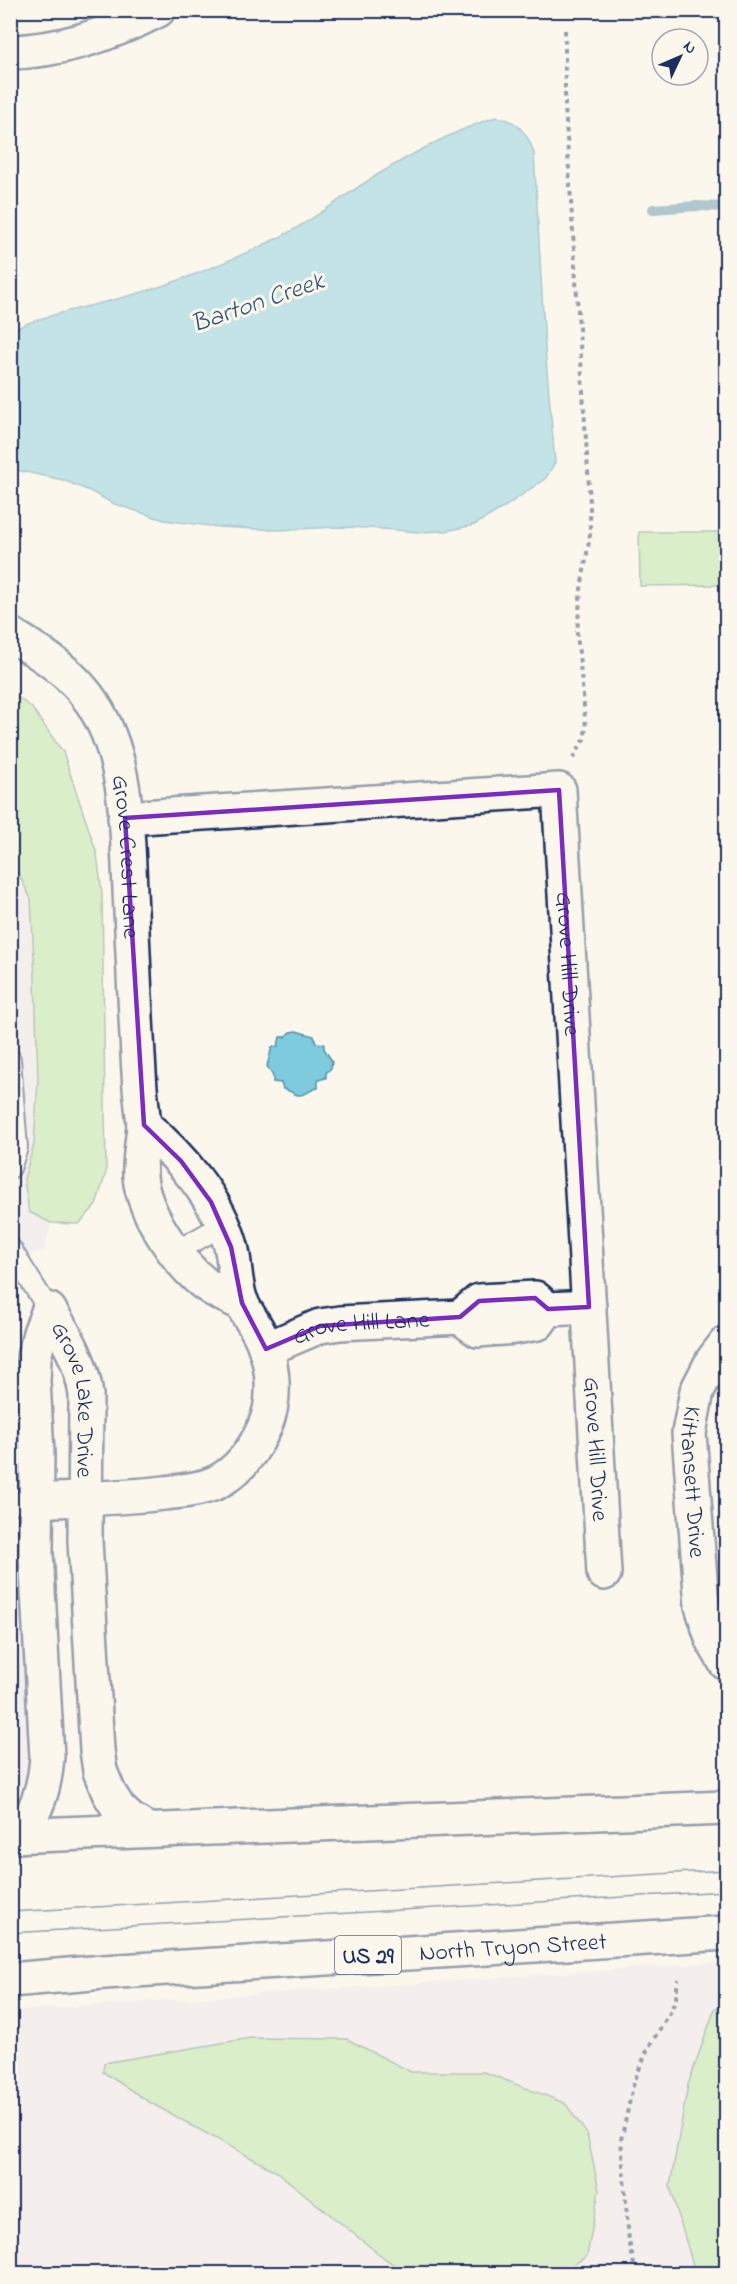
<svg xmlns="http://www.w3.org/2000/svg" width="737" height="2284" font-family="'Indie Flower',sans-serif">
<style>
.built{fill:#ebe4eb}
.green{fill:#b4e2a0;stroke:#68887f;stroke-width:1.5}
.water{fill:#7ecbdd;stroke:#568daa;stroke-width:1.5}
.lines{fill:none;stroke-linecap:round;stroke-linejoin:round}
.stream{stroke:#568daa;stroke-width:10}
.service-casing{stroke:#1b2f5e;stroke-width:24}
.minor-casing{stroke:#1b2f5e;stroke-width:38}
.primary-casing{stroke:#1b2f5e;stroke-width:38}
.path{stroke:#1b2f5e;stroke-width:4;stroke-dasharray:4.5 4.5;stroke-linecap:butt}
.service{stroke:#fbf7ec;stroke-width:20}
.minor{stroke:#fbf7ec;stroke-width:33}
.primary{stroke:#fbf7ec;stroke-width:33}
.tram{stroke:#1b2f5e;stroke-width:1.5}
.marked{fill:none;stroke:#7b2cbf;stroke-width:4.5;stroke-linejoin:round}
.labels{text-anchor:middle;stroke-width:6;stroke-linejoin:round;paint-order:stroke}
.shield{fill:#fbf7ec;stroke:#5e6b89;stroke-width:1.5}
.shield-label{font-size:22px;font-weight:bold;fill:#1b2f5e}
.street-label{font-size:24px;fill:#1b2f5e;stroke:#fbf7ec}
.water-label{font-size:26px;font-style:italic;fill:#34567e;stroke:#fbf7ec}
</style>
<rect width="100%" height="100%" fill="#fbf7ec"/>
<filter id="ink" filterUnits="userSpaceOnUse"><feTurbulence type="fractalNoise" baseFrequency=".0167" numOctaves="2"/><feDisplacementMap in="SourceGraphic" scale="12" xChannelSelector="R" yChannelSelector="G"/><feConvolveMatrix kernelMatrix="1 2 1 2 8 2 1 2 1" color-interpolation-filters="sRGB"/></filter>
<g filter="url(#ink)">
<g class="built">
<path d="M10,859l21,40 4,81 3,100 -4,64 -10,35 5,33 22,11 -6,27 -21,8 -14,9z"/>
<path d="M10,1366l4,9 24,381 -9,30 -6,7 -12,8z"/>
<path d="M726,1962v311l-715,1v-263z"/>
</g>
<g class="green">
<path d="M639,532h87v53l-86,1z"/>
<path d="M11,692l21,16 31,44 34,102 5,40 4,279 -10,32 -17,19 -28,-1 -22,-11 -5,-33 10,-35 4,-64 -3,-100 -4,-81 -20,-40z"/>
<path d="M726,2007v266h-27l-4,-1 -25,-86 18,-101 27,-77z"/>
<path d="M251,2038l96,1 64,33h73l81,31 22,31 12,56 -12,66 -17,11 -159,5 -17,-7 -15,-11 -102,-82 -128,-70 -46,-30 1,-9z"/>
</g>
<g class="water">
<path d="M496,117c21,2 32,17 38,36l11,195 10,114 -9,16 -43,30 -29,17 -28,6 -27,1 -50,-4 -31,-1 -60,3 -60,-3 -54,-7 -52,-17 -20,-11 -29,-12 -52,-11 1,-139c35,-16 71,-22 109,-32 55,-14 110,-37 161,-62 30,-15 56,-36 84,-54 41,-26 84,-50 130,-65z"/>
<path d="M296,1031l18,5 2,7 8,1v5l8,12 -1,7 -5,5v5l-8,2v8c-8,1 -12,8 -20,7 -6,-1 -8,-5 -15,-6l-2,-6 -8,-1v-6l-6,-10 5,-19 6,-1 2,-9h5l5,-5z"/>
</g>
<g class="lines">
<path class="stream" d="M653,209l44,-3 29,1"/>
<g class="service-casing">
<g id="service">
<path d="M10,1059l7,89 -7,20"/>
<path d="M10,1248l39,62"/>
<path d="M175,1252l48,-27"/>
<path d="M10,1503l26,-2"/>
</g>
</g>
<g class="minor-casing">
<g id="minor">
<path d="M10,52c52,-1 103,-19 148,-42"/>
<path id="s1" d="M10,634c32,20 62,38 83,70 38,58 34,139 38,207 3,59 5,118 9,177l4,37"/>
<path id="s2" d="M125,818l434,-28 45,783"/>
<path d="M548,1309l-10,14 -23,4 -37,3 -18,-13 19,-16 56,-3 13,11 41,-2"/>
<path id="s3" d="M49,1310c18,27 33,53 37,85l-1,146 12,209 3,21 9,22 10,16 13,12 16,9"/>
<path id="s4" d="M726,1343l-13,17 -16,31 -8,42 13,173 11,35 13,22"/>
<path id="s5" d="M266,1349l54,-23 20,-3 120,-6"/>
<path d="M36,1501c42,-2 85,-3 128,-8 17,-2 37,-3 53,-11 21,-11 37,-32 47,-54 12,-26 10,-58 0,-84 -5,-15 -15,-26 -22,-40 -8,-18 -6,-39 -11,-58 -13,-47 -51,-90 -87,-121 -1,17 -5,34 -4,51 3,36 37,86 65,108 11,8 24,14 37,19"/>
<path d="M19,1836c18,-25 26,-49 28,-79l-11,-205 1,-99 -4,-72 1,-24 6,-24 9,-23"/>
</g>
</g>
<g class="primary-casing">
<g id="primary">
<path d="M10,1836l716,-28"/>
<path id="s6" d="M10,1980l94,-8 622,-39"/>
</g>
</g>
<g class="path">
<path d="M565,30v76l25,397v32l-9,54 -4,43 9,96 -2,11 -13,23"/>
<path d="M636,2274l-7,-33 -8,-101 13,-58 14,-34 22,-35 6,-15 2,-19"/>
</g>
<use href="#service" class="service"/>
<use href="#minor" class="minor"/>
<use href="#primary" class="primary"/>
<g class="tram">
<path d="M10,1912l716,-42"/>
<path d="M10,1933l716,-42"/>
</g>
</g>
</g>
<path d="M0 0H737V2284H0ZM559,790l30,517 -41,2 -13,-11 -56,3 -19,16 -140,9 -54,23 -24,-46 -11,-56 -20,-45 -30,-41 -37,-36 -19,-307z" fill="#fbf7ec" fill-opacity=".55" fill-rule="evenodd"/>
<path class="marked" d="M559,790l30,517 -41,2 -13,-11 -56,3 -19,16 -140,9 -54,23 -24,-46 -11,-56 -20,-45 -30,-41 -37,-36 -19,-307z"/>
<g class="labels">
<rect class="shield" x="335" y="1936" width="66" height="38" rx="4.5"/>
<g class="shield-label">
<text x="368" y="1963">US 29</text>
</g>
<g class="street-label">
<text dy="8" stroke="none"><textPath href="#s1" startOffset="268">Grove Crest Lane</textPath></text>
<text dy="8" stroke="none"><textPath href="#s2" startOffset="609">Grove Hill Drive</textPath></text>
<text dy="8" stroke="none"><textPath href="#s5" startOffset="99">Grove Hill Lane</textPath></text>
<text dy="8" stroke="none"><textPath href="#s3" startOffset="96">Grove Lake Drive</textPath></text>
<text dy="8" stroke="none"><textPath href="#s2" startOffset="1095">Grove Hill Drive</textPath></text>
<text dy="8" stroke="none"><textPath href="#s4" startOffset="148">Kittansett Drive</textPath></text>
<text dy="8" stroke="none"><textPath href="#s6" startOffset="504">North Tryon Street</textPath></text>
</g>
<g class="water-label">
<text transform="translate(257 301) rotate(-19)" y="9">Barton Creek</text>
</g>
</g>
<rect width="737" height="2284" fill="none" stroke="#fbf7ec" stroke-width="36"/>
<rect x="18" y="18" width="701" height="2248" fill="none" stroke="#1b2f5e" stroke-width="2" filter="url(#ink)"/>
<g transform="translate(680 57) rotate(46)"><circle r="28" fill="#fbf7ec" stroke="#a1a7b3" stroke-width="1.5"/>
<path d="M0-4.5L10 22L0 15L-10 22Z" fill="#1b2f5e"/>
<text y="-9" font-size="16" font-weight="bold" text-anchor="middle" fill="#1b2f5e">N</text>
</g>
</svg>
